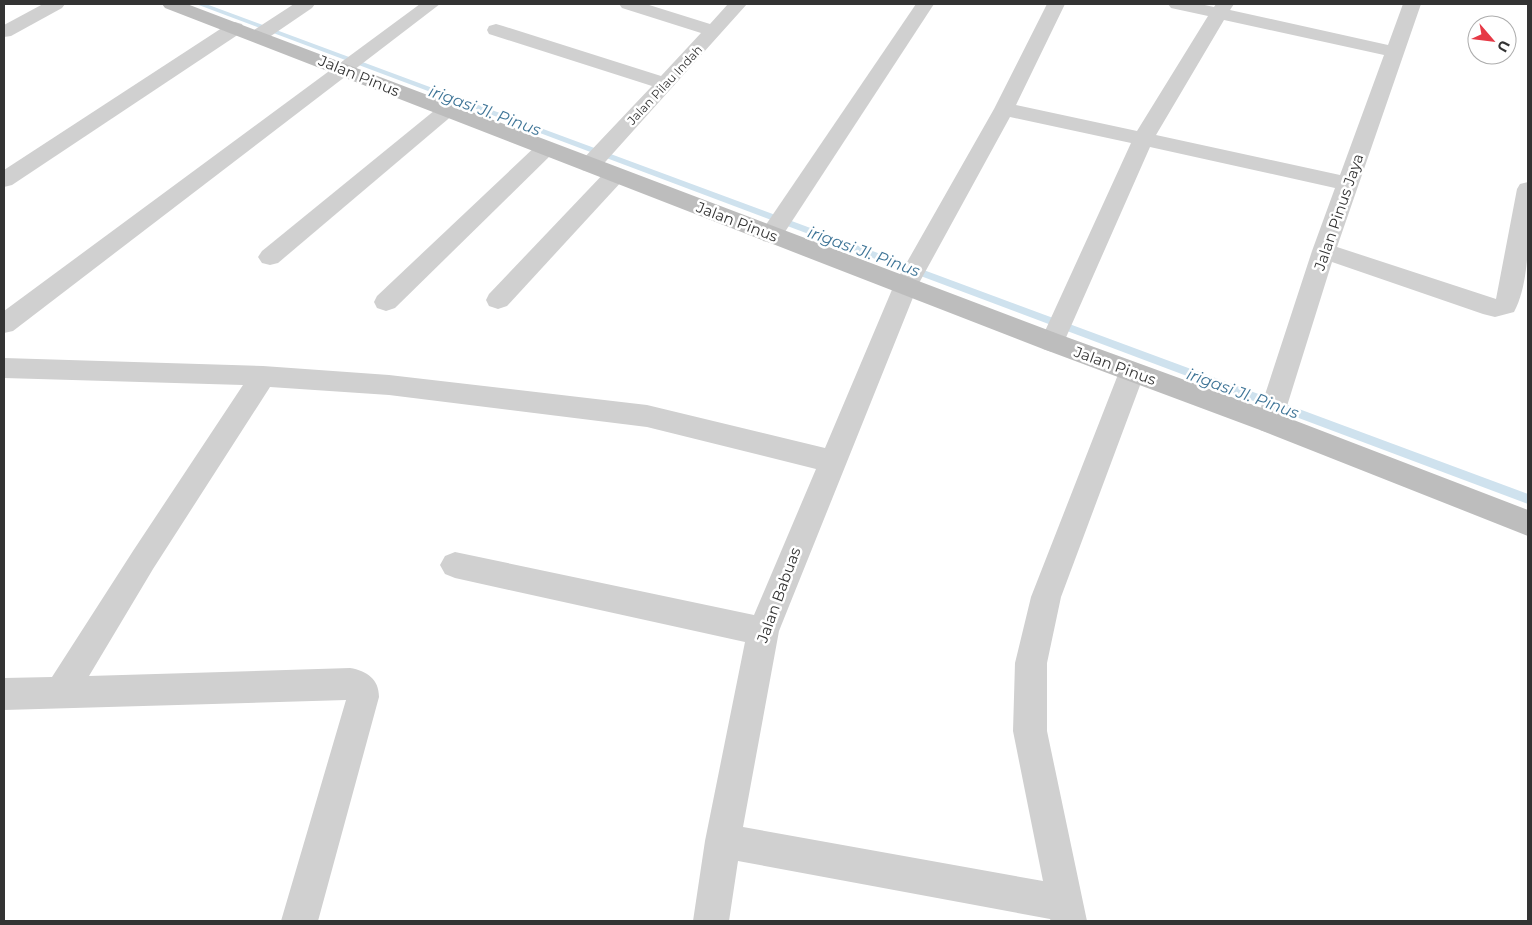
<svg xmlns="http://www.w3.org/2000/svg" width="1532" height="925" font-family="Montserrat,sans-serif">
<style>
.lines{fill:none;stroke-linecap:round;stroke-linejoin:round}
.stream{fill:#cfe2ee;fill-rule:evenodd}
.street{fill:#d0d0d0;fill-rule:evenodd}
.secondary{fill:#bdbdbd;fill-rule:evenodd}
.labels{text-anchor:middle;stroke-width:5;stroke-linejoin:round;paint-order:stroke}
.far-street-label{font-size:12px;fill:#333;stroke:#fff}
.street-label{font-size:15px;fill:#333;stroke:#fff}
.water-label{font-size:16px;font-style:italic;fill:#3f7597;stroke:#fff}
</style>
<rect width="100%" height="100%" fill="#fff"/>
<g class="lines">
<path class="stream" d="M196,4h10l1322,490v10z"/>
<g class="street">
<path d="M43,4h22l-3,4 -51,28 -7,1v-12z"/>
<path d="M294,4h21l-3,4 -47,32 -7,2 -7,-2 -2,-4 2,-4z"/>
<path d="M420,4h20l-427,327 -9,2v-22z"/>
<path d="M619,4h27l64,20 18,-20h19l-149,166 -8,2 -8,-2 -3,-5 3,-5 70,-74 -163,-52 -2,-4 2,-4 7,-2 7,2 158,50 40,-43 -79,-25z"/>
<path d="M916,4h18l-155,237 -8,2 -8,-2 -3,-6 3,-6z"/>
<path d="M1047,4h18l-49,101 121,26 71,-115 -37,-8 -3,-4h32l14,3 2,-3h18l-4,6 158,35 15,-41h18l-84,243 159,52 21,-110 3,-5 8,-2c0,38 4,97 -14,130l-19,5 -12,-3 -151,-52 -50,160 -4,8 -9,3 -9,-3 -4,-8 56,-171 23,-63 -185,-41 -86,195 -3,7 -9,3 -9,-3 -3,-7 91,-199 -121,-26 -92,168 -139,346 -36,196 300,54 -30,-150 2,-68 16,-66 88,-225 4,-7 9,-3 9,3 4,7 -84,225 -14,66v68l40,190h-36l-1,-2 -312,-58 -9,60h-36l12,-80 40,-199 -290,-64 -10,-4 -5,-9 5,-9 10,-4 299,63 62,-146 -169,-42 -258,-32 -119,-8 -117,182 -64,107 261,-8c17,3 29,11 29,29l-61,224h-37l65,-221 -342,10v-32l48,-1 81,-126 110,-166 -239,-7v-20l259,8 126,9 258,30 178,43 69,-163 100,-176zM1224,20l160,35 -44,120 -184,-40z"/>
<path d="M235,22l7,2 2,4 -2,4 -230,153 -8,2v-17l224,-146z"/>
<path d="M447,104l7,2 3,4 -3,4 -176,149 -8,2 -8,-2 -4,-6 4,-6 178,-145z"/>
<path d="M546,141l7,2 3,5 -3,5 -158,155 -9,3 -9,-3 -3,-6 3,-6 162,-153z"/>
<path d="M615,168l8,2 3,5 -3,5 -116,126 -9,3 -9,-3 -3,-6 3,-6 118,-124z"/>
</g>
<path class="secondary" d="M162,4h25l874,331 217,79 250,96v26l-268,-106 -217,-81 -878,-341z"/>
</g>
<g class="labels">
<g class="far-street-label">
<text transform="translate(665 85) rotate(-47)" y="4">Jalan Pilau Indah</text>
</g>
<g class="street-label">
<text transform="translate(359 76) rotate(22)" y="5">Jalan Pinus</text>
<text transform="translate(1339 212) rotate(-71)" y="5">Jalan Pinus Jaya</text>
<text transform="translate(737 222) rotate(21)" y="5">Jalan Pinus</text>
<text transform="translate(1115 366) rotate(20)" y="5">Jalan Pinus</text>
<text transform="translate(779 595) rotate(-70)" y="5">Jalan Babuas</text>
</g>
<g class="water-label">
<text transform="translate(485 110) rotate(20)" y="6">irigasi Jl. Pinus</text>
<text transform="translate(864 251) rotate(20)" y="6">irigasi Jl. Pinus</text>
<text transform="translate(1243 393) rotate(20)" y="6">irigasi Jl. Pinus</text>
</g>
</g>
<rect width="1532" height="925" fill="none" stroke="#333333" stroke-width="10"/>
<g transform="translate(1492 40) rotate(118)"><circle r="24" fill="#ffffff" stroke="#adadad"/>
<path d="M0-4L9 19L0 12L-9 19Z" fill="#e63946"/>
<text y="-8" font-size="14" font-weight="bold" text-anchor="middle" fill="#333333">U</text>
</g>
</svg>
